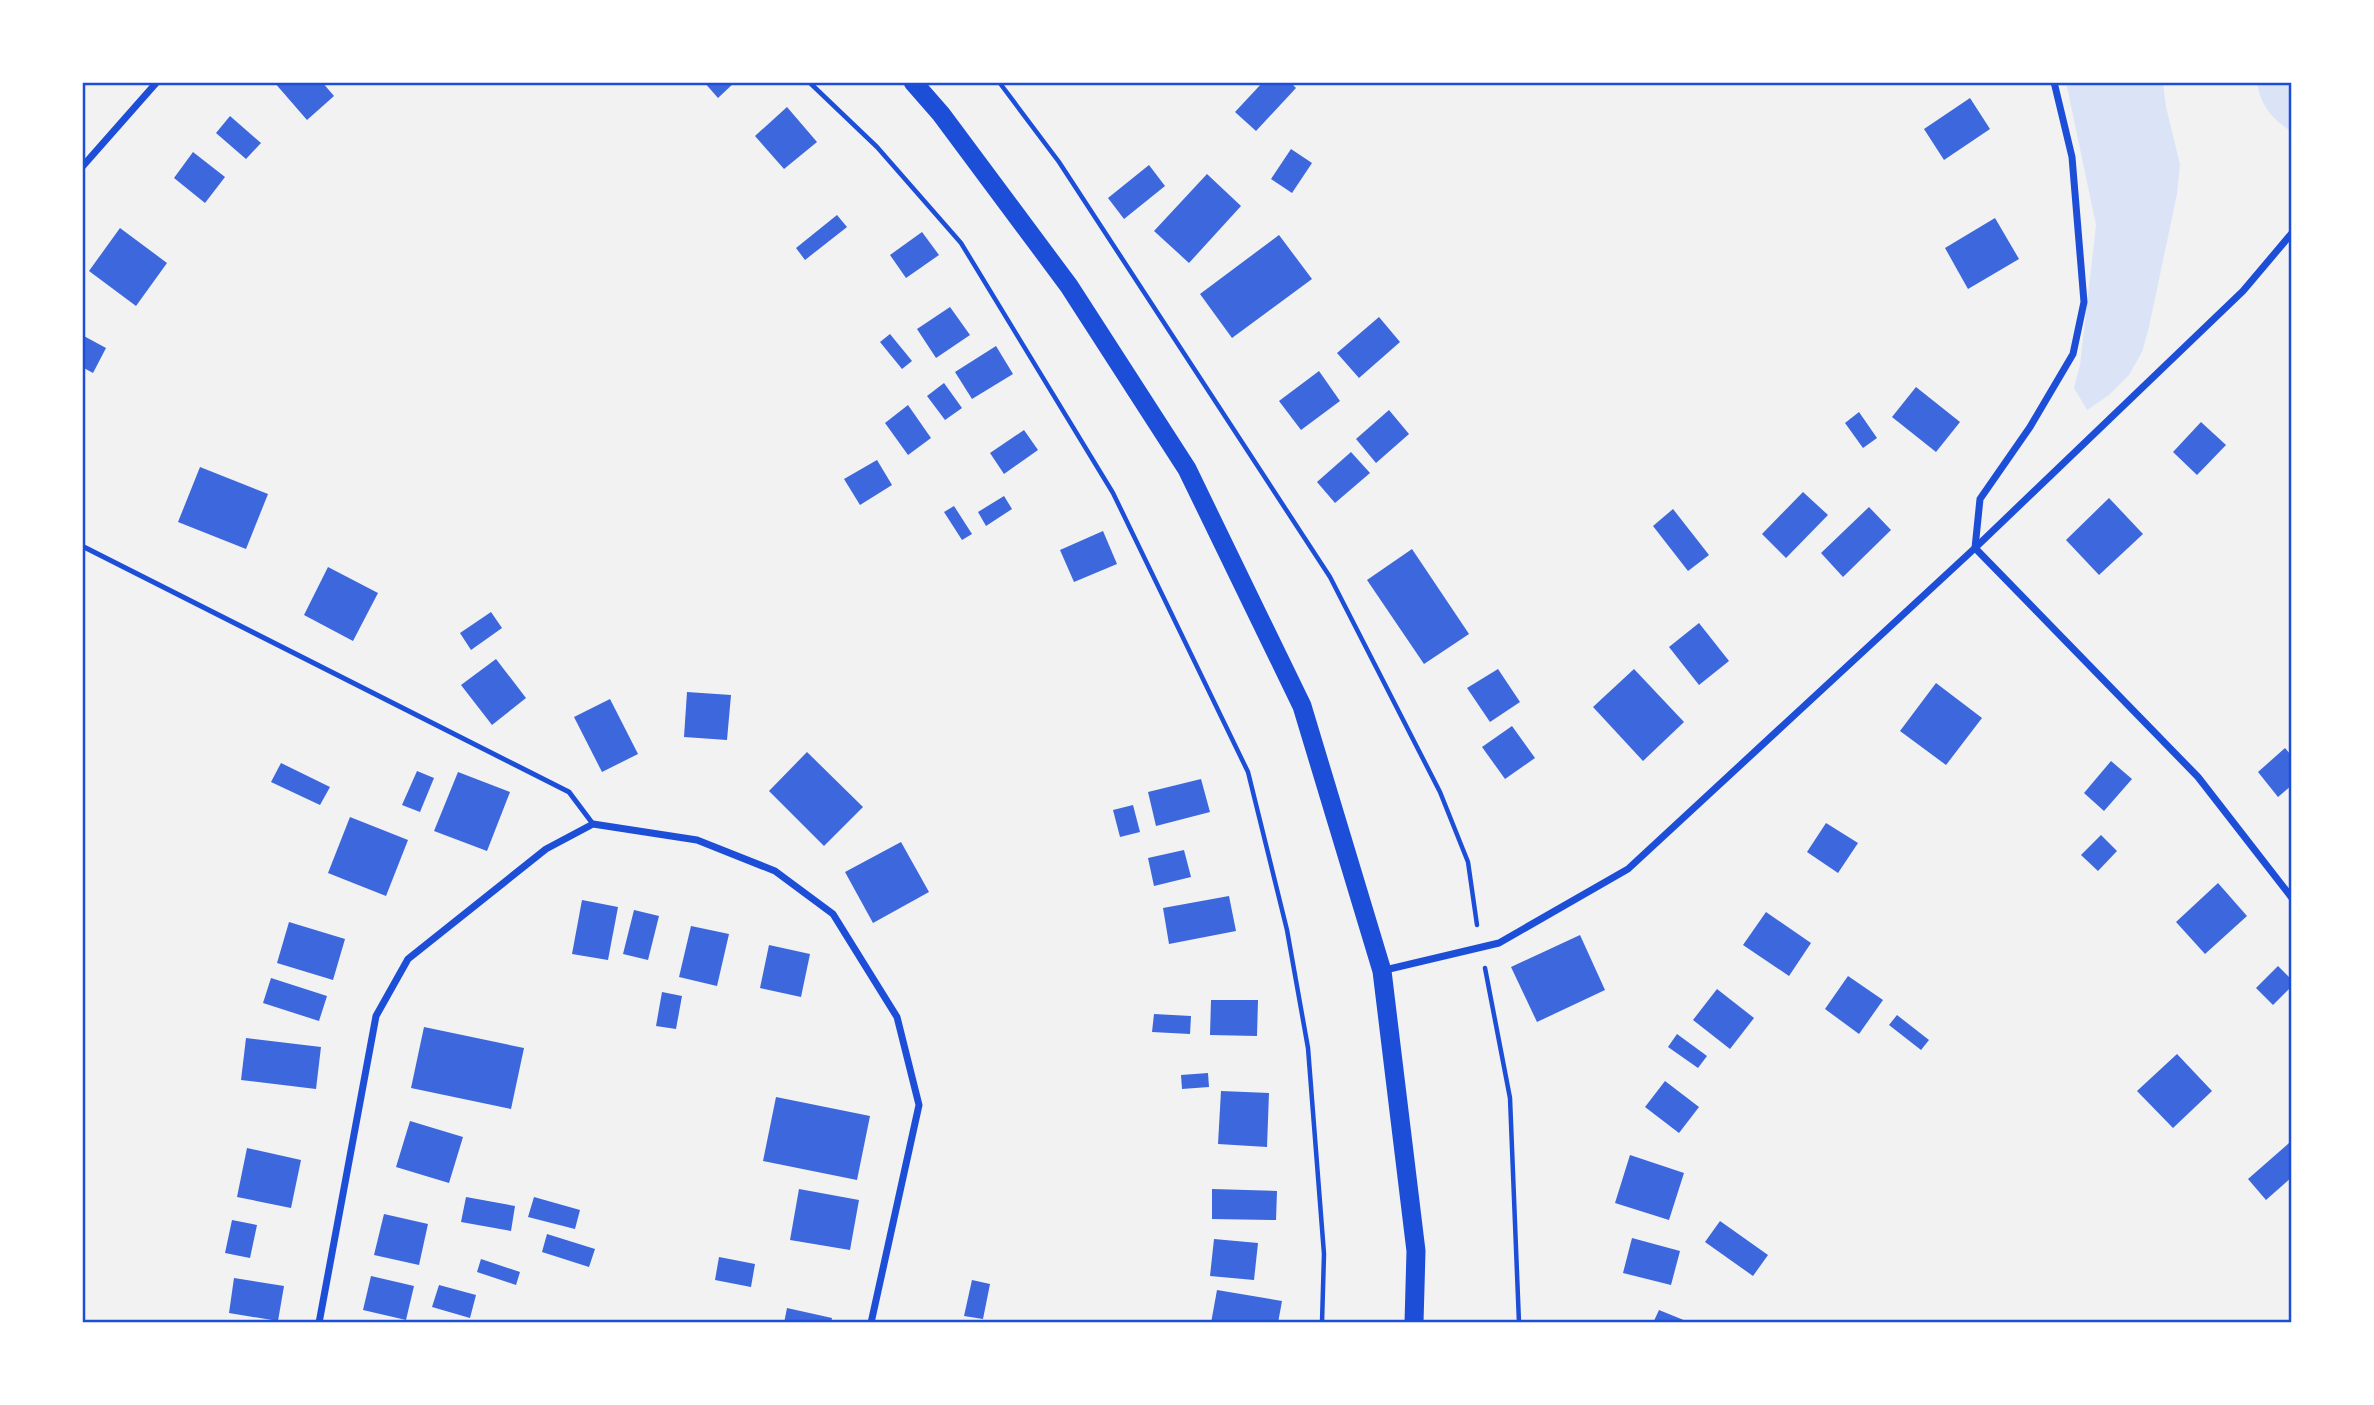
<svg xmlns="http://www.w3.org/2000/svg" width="2374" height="1405" font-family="Commissioner,sans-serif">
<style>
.green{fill:#dbe4f7}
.building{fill:#3d67dc}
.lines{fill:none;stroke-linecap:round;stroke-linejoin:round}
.path{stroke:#1d4ed8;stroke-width:4.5}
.service{stroke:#1d4ed8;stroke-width:5}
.minor{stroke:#1d4ed8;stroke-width:7}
.trunk{stroke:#1d4ed8;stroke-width:19}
.neatline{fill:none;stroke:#1d4ed8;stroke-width:2.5}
</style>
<rect width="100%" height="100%" fill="#f2f2f2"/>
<g class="green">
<path d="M2066,82h97l3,25 14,57 -3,30 -28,133 -7,25 -13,23 -20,20 -22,15 -13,-22 6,-23 16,-140z"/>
<path d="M2257,82h35v50c-21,-14 -31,-25 -35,-50z"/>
</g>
<g class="building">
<path d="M274,82h48l12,14 -27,24z"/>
<path d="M704,82h31l-17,16z"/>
<path d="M1263,82h27l6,6 -40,43 -21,-19z"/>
<path d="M1970,98l20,31 -46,31 -20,-31z"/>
<path d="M787,107l30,35 -33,27 -29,-33z"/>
<path d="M230,116l31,27 -15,16 -30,-26z"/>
<path d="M1291,149l21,14 -20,30 -21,-14z"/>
<path d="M193,152l32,25 -20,26 -31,-25z"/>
<path d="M1149,165l16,21 -41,33 -16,-21z"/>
<path d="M1207,174l34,32 -52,57 -35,-32z"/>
<path d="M837,215l10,12 -42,33 -9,-12z"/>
<path d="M1995,218l24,41 -51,30 -23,-41z"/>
<path d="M120,228l47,35 -31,43 -47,-35z"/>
<path d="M922,232l17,23 -33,23 -16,-23z"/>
<path d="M1279,235l33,44 -80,59 -32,-44z"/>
<path d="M950,307l20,28 -34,23 -19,-29z"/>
<path d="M1379,317l21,25 -41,36 -22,-25z"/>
<path d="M890,334l22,27 -10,8 -22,-27z"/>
<path d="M82,335l24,13 -13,25 -11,-6z"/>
<path d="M996,346l17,28 -41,25 -17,-27z"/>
<path d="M1319,371l21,30 -39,29 -22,-29z"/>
<path d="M944,383l18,25 -17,12 -18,-24z"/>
<path d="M1916,387l44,35 -24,30 -44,-35z"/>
<path d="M908,405l23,33 -23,17 -23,-32z"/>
<path d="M1389,410l20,24 -33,29 -20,-24z"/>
<path d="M1859,412l18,26 -14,10 -18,-25z"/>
<path d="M2201,422l25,23 -29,30 -24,-23z"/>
<path d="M1024,430l14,20 -34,24 -14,-21z"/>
<path d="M1351,452l19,21 -35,30 -18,-21z"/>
<path d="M877,460l15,25 -32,20 -16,-26z"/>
<path d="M200,467l68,27 -22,55 -68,-27z"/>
<path d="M1803,492l25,23 -42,43 -24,-24z"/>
<path d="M1004,496l8,13 -26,17 -8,-14z"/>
<path d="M2109,498l34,36 -44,41 -33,-35z"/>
<path d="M954,506l18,28 -10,6 -18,-28z"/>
<path d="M1869,507l22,23 -48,47 -22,-24z"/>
<path d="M1673,509l36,46 -21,16 -35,-45z"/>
<path d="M1103,531l14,33 -43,18 -14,-32z"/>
<path d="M1412,549l57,85 -45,30 -57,-84z"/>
<path d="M328,567l50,26 -25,48 -49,-26z"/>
<path d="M491,612l11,16 -31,22 -11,-17z"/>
<path d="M1699,623l30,38 -30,24 -30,-38z"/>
<path d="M496,659l30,39 -34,27 -31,-40z"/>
<path d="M1498,669l22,33 -30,20 -23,-34z"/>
<path d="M1634,669l50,53 -41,39 -50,-54z"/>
<path d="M1936,683l46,35 -36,47 -46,-34z"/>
<path d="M687,692l44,3 -4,45 -43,-3z"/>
<path d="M610,699l28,55 -36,18 -28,-55z"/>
<path d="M1512,726l23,32 -30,21 -23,-32z"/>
<path d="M2285,748l7,8v29l-14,12 -20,-25z"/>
<path d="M807,752l56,55 -39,39 -55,-55z"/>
<path d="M2111,761l21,18 -28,32 -20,-18z"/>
<path d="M281,763l49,24 -10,18 -49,-23z"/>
<path d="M417,771l17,7 -14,34 -18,-7z"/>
<path d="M458,772l52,20 -23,59 -53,-20z"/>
<path d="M1201,779l9,33 -54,14 -8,-34z"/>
<path d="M1133,805l7,27 -20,5 -7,-27z"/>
<path d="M350,817l58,23 -22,56 -58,-23z"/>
<path d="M1826,823l32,20 -20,30 -31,-21z"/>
<path d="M2101,835l16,16 -19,20 -17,-16z"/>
<path d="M901,842l28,50 -56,31 -28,-51z"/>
<path d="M1184,850l7,27 -37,9 -6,-28z"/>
<path d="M2218,883l29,33 -42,38 -29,-32z"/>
<path d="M1229,896l7,35 -67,13 -6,-36z"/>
<path d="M582,900l36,7 -10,53 -36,-6z"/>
<path d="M634,910l25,6 -11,44 -25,-6z"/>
<path d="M1766,912l45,31 -22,33 -46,-31z"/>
<path d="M289,922l56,17 -12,41 -56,-17z"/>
<path d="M691,926l38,8 -12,52 -38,-9z"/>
<path d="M1580,935l25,55 -68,32 -26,-55z"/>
<path d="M769,945l41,9 -9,43 -41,-9z"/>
<path d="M2278,966l14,14v6l-19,19 -17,-17z"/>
<path d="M1848,976l35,24 -24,34 -34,-25z"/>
<path d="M271,978l56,18 -8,25 -56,-18z"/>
<path d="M1717,989l37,29 -24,31 -37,-29z"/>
<path d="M662,992l20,4 -6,33 -20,-3z"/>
<path d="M1211,1000h47l-1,36 -47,-1z"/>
<path d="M1154,1014l37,2 -1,18 -38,-2z"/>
<path d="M1897,1015l32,25 -8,10 -32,-25z"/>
<path d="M424,1027l100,21 -13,61 -100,-21z"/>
<path d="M1677,1034l30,22 -9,12 -30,-21z"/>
<path d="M246,1038l75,9 -5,42 -75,-9z"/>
<path d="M2177,1054l35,37 -39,37 -36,-37z"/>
<path d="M1208,1073l1,14 -27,2 -1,-14z"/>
<path d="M1665,1081l34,26 -20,26 -34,-26z"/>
<path d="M1221,1091l48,2 -2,54 -49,-3z"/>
<path d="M776,1097l94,19 -13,64 -94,-19z"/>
<path d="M410,1121l53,16 -14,46 -53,-16z"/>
<path d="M2289,1143l3,3v31l-26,23 -18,-21z"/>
<path d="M247,1148l54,12 -10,48 -54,-11z"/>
<path d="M1630,1155l54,18 -15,47 -54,-17z"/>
<path d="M799,1189l60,11 -9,50 -60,-10z"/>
<path d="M1212,1189l65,2 -1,29 -64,-1z"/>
<path d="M466,1197l49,9 -4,25 -50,-9z"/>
<path d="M534,1197l46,13 -5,19 -47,-12z"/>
<path d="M384,1214l44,10 -9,41 -45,-10z"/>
<path d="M232,1220l25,5 -7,33 -25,-5z"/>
<path d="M1720,1221l48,34 -15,21 -48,-34z"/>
<path d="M547,1234l48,15 -6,18 -47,-15z"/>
<path d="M1632,1238l48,13 -9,34 -48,-12z"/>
<path d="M1214,1239l44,4 -4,37 -44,-4z"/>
<path d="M719,1257l36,7 -4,23 -36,-7z"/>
<path d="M481,1259l39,13 -4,13 -39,-13z"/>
<path d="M371,1276l43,10 -8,34 -43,-10z"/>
<path d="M234,1278l50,8 -6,35 -49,-8z"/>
<path d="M972,1280l18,4 -7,35 -19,-3z"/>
<path d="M439,1285l37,10 -6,23 -38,-11z"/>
<path d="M1217,1290l65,11 -4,22h-67z"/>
<path d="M787,1308l45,10 -1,5h-47z"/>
<path d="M1659,1310l32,13h-38z"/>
</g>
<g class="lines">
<g class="path">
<path d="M809,82l68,65 84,96 152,250 135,279 39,158 21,118 16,206 -2,69"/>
<path d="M999,82l60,80 271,415 110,215 28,70 9,63"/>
<path d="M1485,968l25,130 9,225"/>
</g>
<path class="service" d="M82,546l487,246 24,32"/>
<g class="minor">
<path d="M2054,82l18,75 12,145 -11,52 -43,73 -50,72 -5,49 223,229 94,121"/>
<path d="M82,167l75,-85"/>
<path d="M1385,970l114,-27 129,-74 347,-321 268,-257 49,-58"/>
<path d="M319,1323l57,-307 32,-57 138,-110 47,-25 104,16 78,31 58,43 64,103 22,88 -48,218"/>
</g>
<path class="trunk" d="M913,82l28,32 128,172 118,183 115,237 80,265 34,280 -2,72"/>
</g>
<rect width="2374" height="1405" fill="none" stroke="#ffffff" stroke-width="168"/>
<rect x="84" y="84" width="2206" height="1237" class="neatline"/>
</svg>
